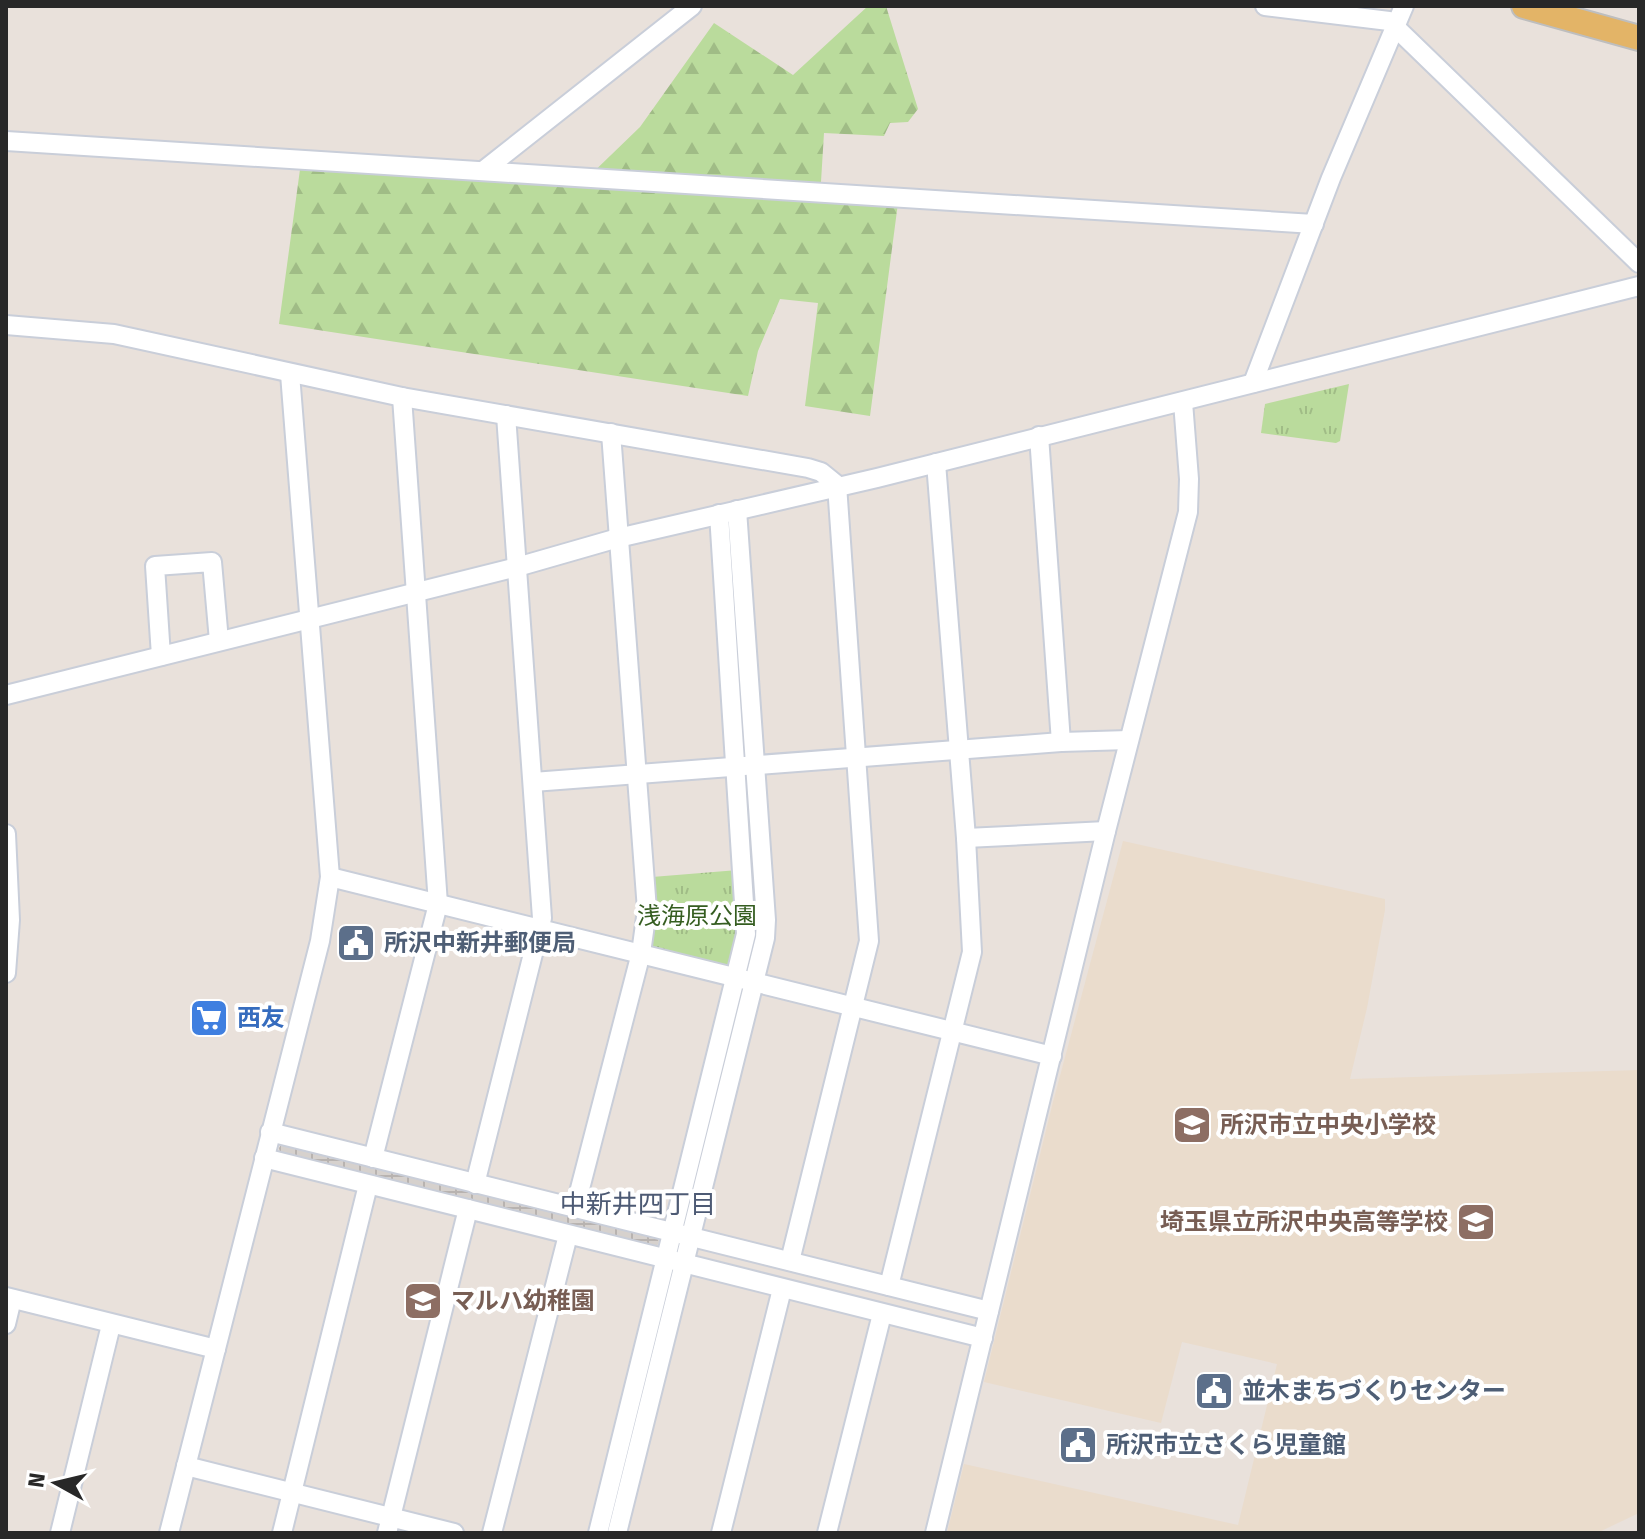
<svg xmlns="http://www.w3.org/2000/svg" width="1645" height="1539" font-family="'Fira Sans','Noto Sans JP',sans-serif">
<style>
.education{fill:#eadccc}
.forest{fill:url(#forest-firs)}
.park{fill:url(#park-tufts)}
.plaza{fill:url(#plaza-grid)}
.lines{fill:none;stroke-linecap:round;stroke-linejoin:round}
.minor-casing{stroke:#c9ced9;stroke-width:22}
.major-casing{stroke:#bebebe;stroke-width:28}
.minor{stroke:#fff;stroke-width:18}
.major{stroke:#e3b467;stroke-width:24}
.labels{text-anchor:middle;stroke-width:8;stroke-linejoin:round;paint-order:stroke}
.park-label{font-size:24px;fill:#355d20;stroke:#fff}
.service-label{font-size:24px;font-weight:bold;fill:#4e5e75;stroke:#fff;text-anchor:start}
.shop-label{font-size:24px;font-weight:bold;fill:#366cbe;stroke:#fff;text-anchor:start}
.education-label{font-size:24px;font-weight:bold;fill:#785e54;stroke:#fff;text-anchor:start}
.neighbourhood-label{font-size:26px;fill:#4d5a74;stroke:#fff}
</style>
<defs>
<pattern id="forest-firs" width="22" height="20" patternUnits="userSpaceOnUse" patternTransform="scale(2)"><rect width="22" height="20" fill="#badb9c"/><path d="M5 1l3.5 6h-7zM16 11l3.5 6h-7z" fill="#a0bc86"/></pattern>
<pattern id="park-tufts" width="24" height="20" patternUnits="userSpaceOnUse" patternTransform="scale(2)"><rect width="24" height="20" fill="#badb9c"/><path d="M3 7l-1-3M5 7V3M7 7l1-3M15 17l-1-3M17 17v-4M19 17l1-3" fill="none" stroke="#a0bc86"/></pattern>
<pattern id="plaza-grid" width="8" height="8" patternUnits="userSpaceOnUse" patternTransform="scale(2)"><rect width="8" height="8" fill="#d6d1cd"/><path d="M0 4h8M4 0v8" fill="none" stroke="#b8b3b0"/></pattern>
</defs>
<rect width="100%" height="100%" fill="#e9e1db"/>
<path class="education" d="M1123,841l262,58v11l-18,98 -17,71 289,-9v443l-42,20h-650l17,-69 274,61 39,-161 -95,-22 -21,81 -177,-41 69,-280z"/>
<path class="forest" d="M868,6h18l32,103 -10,13 -18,1 -6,13 -60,-3 -4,65 78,5 -28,213 -65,-10 13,-103 -38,-4 -22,52 -10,45 -469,-72 22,-162 281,21 58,-56 74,-104 79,52z"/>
<g class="park">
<path d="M1349,384l-9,57 -4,2 -75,-10 4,-29z"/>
<path d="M738,870l3,42 -7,49 -8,5 -73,-17 -4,-7 3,-65z"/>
</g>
<path class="plaza" d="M291,1140l363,91 5,11 -2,4 -8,3 -363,-90 -6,-6 -1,-5 3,-5z"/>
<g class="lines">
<g class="minor-casing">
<g id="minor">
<path d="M1265,6l124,15 250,242"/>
<path d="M6,141l1308,83"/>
<path d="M483,171l209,-165"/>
<path d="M6,325l108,9 288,63 406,71 13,4 16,13 32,456 -79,320"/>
<path d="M1253,383l78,-205 73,-172"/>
<path d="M1039,436l22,306"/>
<path d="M161,656l-6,-90 57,-4 7,79"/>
<path d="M6,695l511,-128 101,-29 259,-60 762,-192"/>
<path d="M533,782l528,-40 68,-2"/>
<path d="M6,834l4,86 -4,53"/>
<path d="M966,838l140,-7"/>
<path d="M330,877l722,179"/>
<path d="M270,1132l719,179"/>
<path d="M264,1158l719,180"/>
<path d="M373,1158l65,-254 -36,-507"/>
<path d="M475,1184l67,-266 -36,-503"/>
<path d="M575,1208l66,-255 6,-43 -36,-477"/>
<path d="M889,1286l83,-334 -6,-114 -30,-375"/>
<path d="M6,1297l210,52"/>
<path d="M6,1324l6,-25"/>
<path d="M186,1466l268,67"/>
<path d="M60,1533l51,-208"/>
<path d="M169,1533l151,-592 10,-64 -40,-503"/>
<path d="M282,1533l86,-348"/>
<path d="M387,1533l81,-324"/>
<path d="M492,1533l76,-298"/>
<path d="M598,1533l148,-599 -27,-420"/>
<path d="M617,1533l148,-595 1,-18 -29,-410"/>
<path d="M721,1533l61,-244"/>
<path d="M827,1533l55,-219"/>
<path d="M935,1533l171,-702 82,-319 1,-33 -6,-77"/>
</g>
</g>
<g class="major-casing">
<path id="major" d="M1524,6l115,32"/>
</g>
<use href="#minor" class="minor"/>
<use href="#major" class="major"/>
</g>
<defs>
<g id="civic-square" transform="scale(2)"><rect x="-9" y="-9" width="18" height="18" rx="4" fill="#5c6f8a" stroke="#fff"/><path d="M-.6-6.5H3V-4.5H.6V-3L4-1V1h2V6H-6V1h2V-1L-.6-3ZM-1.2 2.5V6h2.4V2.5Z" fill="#fff"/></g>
<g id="supermarket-square" transform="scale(2)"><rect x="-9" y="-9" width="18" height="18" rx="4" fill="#3f7fe0" stroke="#fff"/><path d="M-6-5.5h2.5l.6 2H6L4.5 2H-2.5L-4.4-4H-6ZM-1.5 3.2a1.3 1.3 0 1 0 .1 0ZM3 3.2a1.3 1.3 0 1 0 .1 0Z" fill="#fff"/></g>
<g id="school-square" transform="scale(2)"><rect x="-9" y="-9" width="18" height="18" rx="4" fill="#8d6e63" stroke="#fff"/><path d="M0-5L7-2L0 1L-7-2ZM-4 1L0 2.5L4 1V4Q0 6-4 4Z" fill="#fff"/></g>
</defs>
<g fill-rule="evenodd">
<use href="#civic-square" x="356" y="943"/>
<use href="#supermarket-square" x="209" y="1018"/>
<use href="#school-square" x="1192" y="1125"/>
<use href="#school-square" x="1476" y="1222"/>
<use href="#school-square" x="423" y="1301"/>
<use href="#civic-square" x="1214" y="1391"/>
<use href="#civic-square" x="1078" y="1445"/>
</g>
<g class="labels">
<g class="park-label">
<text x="697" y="924">浅海原公園</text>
</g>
<g class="service-label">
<text x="384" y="951">所沢中新井郵便局</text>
<text x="1242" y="1399">並木まちづくりセンター</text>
<text x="1106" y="1453">所沢市立さくら児童館</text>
</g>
<g class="shop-label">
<text x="237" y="1026">西友</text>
</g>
<g class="education-label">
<text x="1220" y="1133">所沢市立中央小学校</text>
<text x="1448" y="1230" text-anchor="end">埼玉県立所沢中央高等学校</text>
<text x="451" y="1309">マルハ幼稚園</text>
</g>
<g class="neighbourhood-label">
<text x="638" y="1213">中新井四丁目</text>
</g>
</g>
<rect width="1645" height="1539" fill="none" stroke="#282828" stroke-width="16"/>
<g transform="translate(56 1483) rotate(278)" stroke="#ffffff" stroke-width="6" paint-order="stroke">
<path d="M0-6L14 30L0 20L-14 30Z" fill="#282828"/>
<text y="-12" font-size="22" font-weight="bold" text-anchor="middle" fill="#282828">N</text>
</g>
</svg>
